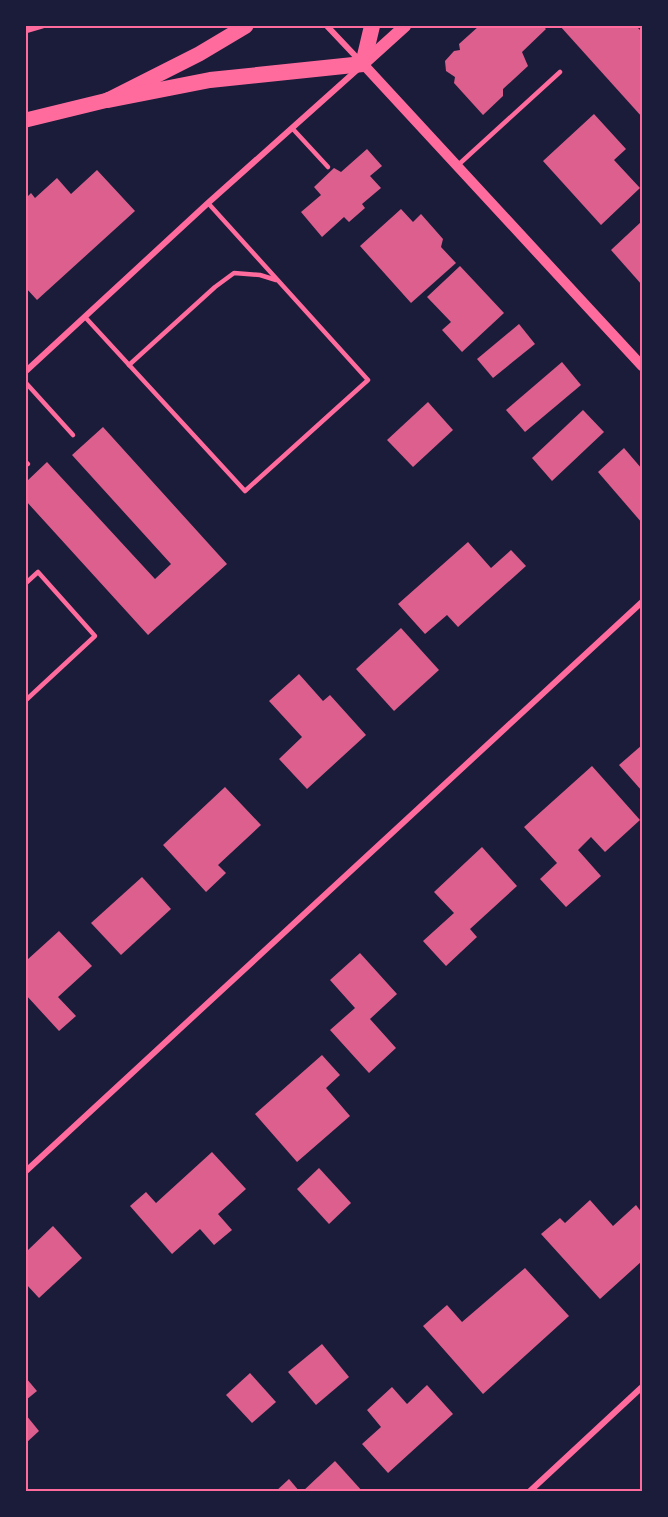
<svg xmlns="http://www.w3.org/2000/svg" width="668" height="1517" font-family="'PT Sans',sans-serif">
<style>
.building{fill:#dd5f8e}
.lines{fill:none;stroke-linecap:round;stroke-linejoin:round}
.service{stroke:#ff6b9d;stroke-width:4.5}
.minor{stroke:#ff6b9d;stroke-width:6}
.tertiary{stroke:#ff6b9d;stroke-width:10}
.secondary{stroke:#ff6b9d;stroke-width:12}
.primary{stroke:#ff6b9d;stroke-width:15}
.trunk{stroke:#ff6b9d;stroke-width:16}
.neatline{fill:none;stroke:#ff6b9d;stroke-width:2}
</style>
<rect width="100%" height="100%" fill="#1b1b3a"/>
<g class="building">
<path d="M479,26h64l3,3 -24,23 6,14 -25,23v7l-20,19 -29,-32 1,-6 -9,-6 -1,-10 9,-10 6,-1 -1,-6z"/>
<path d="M560,26h76l6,6v85z"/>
<path d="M594,114l32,35 -12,11 26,28 -39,37 -58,-64z"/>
<path d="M367,149l15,17 -12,10 11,12 -19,16 3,4 -16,14 -5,-5 -22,20 -21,-25 20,-17 -7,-8 20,-19 7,4z"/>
<path d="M97,170l38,41 -98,89 -11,-12v-90l5,-5 4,5 22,-20 14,16z"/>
<path d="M401,209l12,13 8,-8 22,25 -2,8 15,16 -45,40 -51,-57z"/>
<path d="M642,221v64l-31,-35z"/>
<path d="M460,266l44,47 -42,39 -20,-22 9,-8 -24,-25z"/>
<path d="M519,324l16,20 -42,34 -16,-19z"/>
<path d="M562,362l19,23 -56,47 -19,-22z"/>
<path d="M428,402l25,28 -40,37 -26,-27z"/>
<path d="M583,410l21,22 -52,49 -20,-23z"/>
<path d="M103,427l124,137 -79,71 -122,-134v-19l21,-20 108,117 16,-15 -99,-109z"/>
<path d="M624,448l18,21v54l-44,-51z"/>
<path d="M468,542l23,26 20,-18 15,16 -68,61 -11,-12 -22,19 -27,-30z"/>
<path d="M401,628l38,42 -45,41 -38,-42z"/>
<path d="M299,674l24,27 7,-6 36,40 -59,54 -28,-30 23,-22 -33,-36z"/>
<path d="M642,745v46l-23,-26z"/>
<path d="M592,766l48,54 -35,32 -14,-15 -13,13 23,26 -35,31 -26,-28 17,-16 -33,-36z"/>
<path d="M225,787l36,38 -43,40 8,8 -20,19 -43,-47z"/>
<path d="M482,847l35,39 -47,43 7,8 -31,29 -23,-25 31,-28 -20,-21z"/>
<path d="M142,877l29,32 -50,46 -30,-32z"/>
<path d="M59,931l33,35 -34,31 18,19 -17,15 -33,-36v-36l1,1z"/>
<path d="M360,953l37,41 -27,25 26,29 -27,25 -39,-43 25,-22 -25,-28z"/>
<path d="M322,1055l18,20 -14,13 24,28 -53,46 -42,-48z"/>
<path d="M212,1152l34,37 -28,25 14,16 -18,15 -14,-16 -28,25 -42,-48 16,-14 10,11z"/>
<path d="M319,1168l32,35 -22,21 -32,-35z"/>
<path d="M590,1200l23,26 23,-21 6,8v48l-42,38 -59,-65 19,-16 5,5z"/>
<path d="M53,1226l29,32 -43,40 -13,-14v-32z"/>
<path d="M525,1268l44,48 -86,78 -60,-68 24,-21 15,17z"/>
<path d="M322,1344l27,33 -33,28 -28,-33z"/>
<path d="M250,1373l26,29 -24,21 -26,-28z"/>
<path d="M26,1378l11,13 -11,9z"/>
<path d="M427,1385l26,29 -65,59 -26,-29 19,-17 -14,-17 25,-23 15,17z"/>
<path d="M26,1415l13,16 -13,12z"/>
<path d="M335,1461l28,31h-61z"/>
<path d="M289,1479l11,13h-25z"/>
</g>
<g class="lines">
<g class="service">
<path d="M26,31l17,-5"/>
<path d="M292,128l36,39"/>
<path d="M457,166l103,-94"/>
<path d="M85,317l160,174 123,-111 -160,-177"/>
<path d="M129,365l86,-78 19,-14 26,2 16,5"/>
<path d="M26,383l47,52"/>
<path d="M26,462l2,2"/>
<path d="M26,583l12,-11 57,64 -69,64"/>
</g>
<g class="minor">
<path d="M327,26l34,36"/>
<path d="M26,371l182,-168 150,-134"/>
<path d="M26,1171l616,-569"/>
<path d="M529,1492l113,-105"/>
</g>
<path class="tertiary" d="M363,64l279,302"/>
<path class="secondary" d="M363,64l42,-38"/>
<path class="primary" d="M26,120l82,-20 91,-46 47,-28"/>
<path class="trunk" d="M108,100l102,-20 153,-16 9,-38"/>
</g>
<rect width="668" height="1517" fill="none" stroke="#1b1b3a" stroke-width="54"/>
<rect x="27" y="27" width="614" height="1463" class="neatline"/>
</svg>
